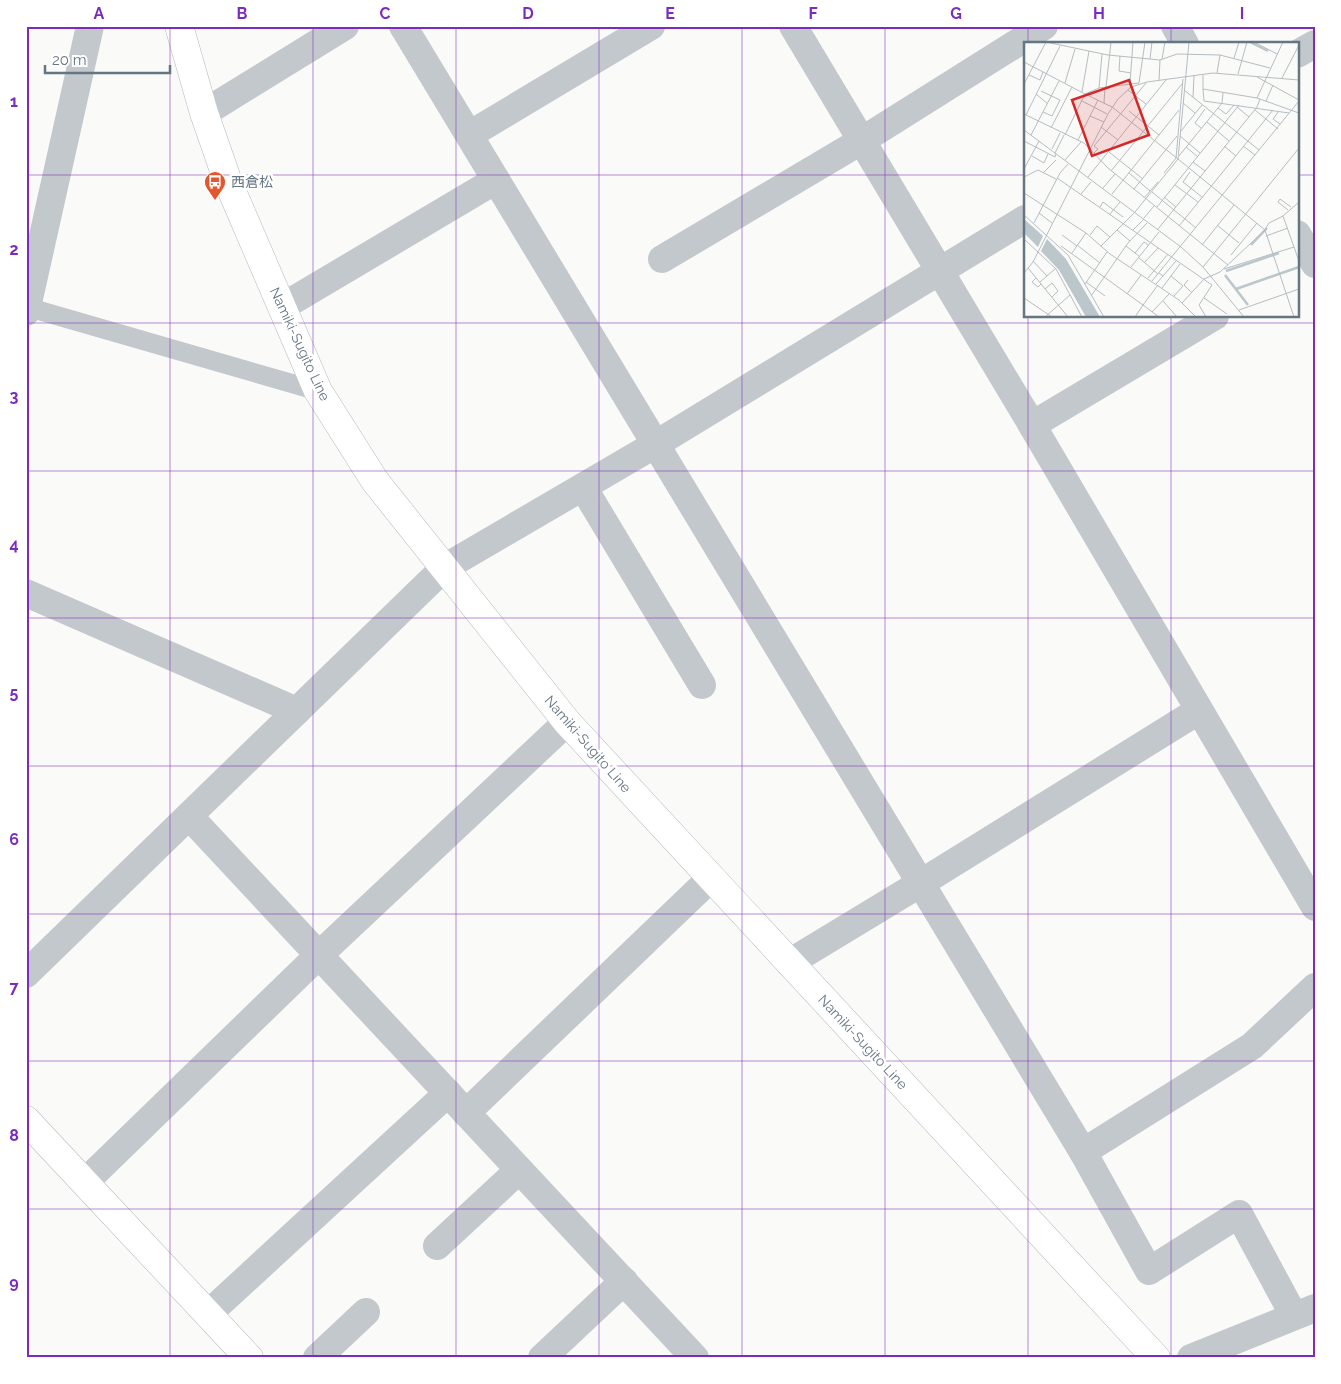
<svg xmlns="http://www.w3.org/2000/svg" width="1341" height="1384" font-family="Raleway,'Noto Sans JP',sans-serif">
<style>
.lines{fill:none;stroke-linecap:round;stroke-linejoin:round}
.secondary-casing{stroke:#b3babf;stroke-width:29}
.lane{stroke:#c3c8cc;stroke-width:19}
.street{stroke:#c3c8cc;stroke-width:28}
.secondary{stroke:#fff;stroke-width:28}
.grid{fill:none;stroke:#7b2cbf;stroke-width:1;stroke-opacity:0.55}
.labels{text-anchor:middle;stroke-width:5;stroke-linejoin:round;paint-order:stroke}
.poi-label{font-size:14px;fill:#657683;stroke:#fff;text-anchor:start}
.street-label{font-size:14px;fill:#657683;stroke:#fff}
.inset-river{fill:none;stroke:#bbc7cb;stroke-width:2.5}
.inset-road{fill:none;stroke:#b5bdc2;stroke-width:1}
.view{fill:#d62828;fill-opacity:0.15;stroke:#d62828;stroke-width:2.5}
.inset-edge{fill:none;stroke:#657683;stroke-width:2.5}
.neatline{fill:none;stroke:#7b2cbf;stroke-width:2}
.grid-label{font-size:16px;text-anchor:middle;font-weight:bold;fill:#7b2cbf}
</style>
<rect width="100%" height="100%" fill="#fafaf8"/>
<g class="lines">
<g class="secondary-casing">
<g id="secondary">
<path d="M179,26l25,87 24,69 90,209 57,90 192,241 589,636"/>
<path d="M26,1120l223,238"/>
</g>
</g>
<path class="lane" d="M27,307l291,84"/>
<g class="street">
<path d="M403,26l680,1126 66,119 90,-57 55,102"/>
<path d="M793,26l239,399 283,482"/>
<path d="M1175,26l10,18"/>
<path d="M1297,54l18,-10"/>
<path d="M204,113l141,-87"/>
<path d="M469,135l182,-109"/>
<path d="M1297,234l18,30"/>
<path d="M662,259l199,-118 183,-115"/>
<path d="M282,307l214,-127"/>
<path d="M26,312l64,-286"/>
<path d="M1032,425l183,-109"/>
<path d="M583,487l119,198"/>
<path d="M26,593l271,118"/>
<path d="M189,816l506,542"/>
<path d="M789,963l132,-80 277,-172"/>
<path d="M26,974l418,-406 212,-124 369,-225"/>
<path d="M466,1113l245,-235"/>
<path d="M1083,1152l169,-106 63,-59"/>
<path d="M85,1182l234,-227 248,-233"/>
<path d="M437,1246l82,-76"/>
<path d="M208,1314l240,-221"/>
<path d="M317,1358l49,-46"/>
<path d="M542,1358l82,-77"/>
<path d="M1191,1358l124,-50"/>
</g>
<use href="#secondary" class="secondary"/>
</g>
<path class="grid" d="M170,26v1332M313,26v1332M456,26v1332M599,26v1332M742,26v1332M885,26v1332M1028,26v18M1171,26v18M26,175h999M1297,175h18M1028,316v1042M1171,316v1042M26,323h1289M26,471h1289M26,618h1289M26,766h1289M26,914h1289M26,1061h1289M26,1209h1289"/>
<defs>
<g id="bus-pin" transform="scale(1.125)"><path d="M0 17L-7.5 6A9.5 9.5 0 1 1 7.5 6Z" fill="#e4572e" stroke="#fff"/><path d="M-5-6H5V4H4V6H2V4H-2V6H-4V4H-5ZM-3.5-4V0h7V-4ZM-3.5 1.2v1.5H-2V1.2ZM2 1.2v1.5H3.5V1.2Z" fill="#fff"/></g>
</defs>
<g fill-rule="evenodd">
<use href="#bus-pin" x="215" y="182"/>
</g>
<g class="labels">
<g class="poi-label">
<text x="231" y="187">西倉松</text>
</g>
<g class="street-label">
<text transform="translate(300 344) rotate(65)" y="5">Namiki-Sugito Line</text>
<text transform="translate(588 744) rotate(49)" y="5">Namiki-Sugito Line</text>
<text transform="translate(863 1042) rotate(47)" y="5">Namiki-Sugito Line</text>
</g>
</g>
<g transform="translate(1024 42)">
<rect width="275" height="275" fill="#fafaf8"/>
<path d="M0,177l19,17 -5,11 -14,-14zM23,197l19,20 34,58h-14l-27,-47 -18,-19z" fill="#bbc7cb"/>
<path class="inset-river" d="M226,0l18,9M227,203l16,-17M202,229l53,-18M201,233l23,30M212,247l63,-22"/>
<path class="inset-road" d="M22,0l62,13 52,5 17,-6 43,1 50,13M165,0l-11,117 87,71 29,87M230,0l23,12M96,14l-1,15 12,2M210,16l5,-16M126,17l2,-17M138,17l3,-17M0,20l61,32 -20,41M193,31l3,-18M214,32l9,-32M5,33l11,5 3,-8M179,33v14l54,9 42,15M233,35l42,23M258,36l17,-33M135,38l1,-20M41,41l10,-34M106,41l3,-41M0,42l22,-42M82,45l5,-45M75,46l3,-34M179,47l1,12 85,12M104,48l18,14M160,48l75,60M17,49l19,9 -8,16 -9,-4M58,50l7,-41M12,52l12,10M169,55l1,-21M233,56l26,-56M58,59l25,13M242,59l7,-16M80,61l1,-16M159,61l12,10M213,65l12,10M194,66l8,6 8,-9M231,68l23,19M105,69l30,24M255,69l-6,8 7,5M0,72l60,29 24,25 120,97M2,73l34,-69M66,74l14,6M183,80l22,19M77,85l17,13M27,86l21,-41M177,86l-6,-5 10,-14M0,88l157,117 22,20 41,50M157,89l21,-26M7,93l28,-54M156,94l20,17M54,98l20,-40M0,99l31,16 1,-3M200,104l12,10M219,104l12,9M162,105l12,10M28,107l8,-16M85,110l34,27M31,111l9,-18M70,111l4,-4 -4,-3 52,-63M8,114l12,7 4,-9M155,114l43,-53 1,-10M41,118l16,-18M169,120l12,9M0,127l15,-28M87,129l71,-87M166,130l-7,10 19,15M19,131l13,-13M105,131l21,18M140,131l12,-15 7,-79M0,135l14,-7 18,9M64,135l78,-97M33,136l155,107 -13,20 7,12M151,143l23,17M79,146l12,-14M110,147l43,-53M128,150l44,36M0,151l62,40 24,21 69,46 17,17M57,152l10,-12M88,152l67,-84M140,155l12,10M120,156l14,-16M76,165l3,-5 20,15M133,165l82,-102M264,168l-10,-8 2,-3 11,8M15,171l13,10M86,172l10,-12M0,173l44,40 36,62M259,174l16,45M120,176l10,-12M10,181l26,-50 8,-9M193,183l22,18M155,184l94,-116M134,187l99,-122 3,-8M93,188l13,11M109,188l11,-11M38,193l15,11M66,193l7,-9 13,11M242,194l22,-8M0,197l32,30 26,48M53,203l23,18M178,203l32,-40M37,204l82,59 -8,12M77,204l34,-34 43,-53 -66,-52 -27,-13 14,-6 40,-5 6,-41M102,204l13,10M48,211l14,-20M111,211l9,-11 4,3M207,213l26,-32M114,215l20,17M9,219l14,15M120,221l14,-15M107,225l28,-35M179,225l96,-119M4,226l40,49M200,227l70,-22M0,231l9,-11 75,-148 10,-15 13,-12 16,-5 66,-9 86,7M139,234l13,-15M147,234l12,10 -9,10M12,236l-4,4 6,5 3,-3M124,236l20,-24M164,238l-4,5 8,8M128,239l147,-180M16,240l15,-13M62,240l19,14M61,242l22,-32M132,242l7,-8 -4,-3M134,243l-15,20 16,12M138,246l18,-24M21,247l7,-6 6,8 -6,6M103,252l14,-19M67,254l37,-53 19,-20M0,256l28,19M180,256l23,16M139,259l14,16M158,261l22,-24 16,-7 44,-41 5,-8 14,-7 16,-14M215,268l60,-21M128,270l18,-19M21,275l25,-22"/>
<path class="view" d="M105,38l20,55 -57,21 -20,-56z"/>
<rect width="275" height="275" class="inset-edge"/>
</g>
<rect width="1341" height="1384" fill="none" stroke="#ffffff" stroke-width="55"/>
<path d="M45 65v8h125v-8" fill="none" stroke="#657683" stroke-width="2.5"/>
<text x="52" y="65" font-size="15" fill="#657683" stroke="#ffffff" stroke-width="4" paint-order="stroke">20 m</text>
<rect x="28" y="28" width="1286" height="1328" class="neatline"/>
<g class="grid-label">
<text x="99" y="19">A</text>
<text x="242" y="19">B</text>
<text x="385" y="19">C</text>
<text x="528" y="19">D</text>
<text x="670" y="19">E</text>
<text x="813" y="19">F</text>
<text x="956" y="19">G</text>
<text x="1099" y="19">H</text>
<text x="1242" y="19">I</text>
<text x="14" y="107">1</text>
<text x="14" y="255">2</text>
<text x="14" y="402">3</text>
<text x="14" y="550">4</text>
<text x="14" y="698">5</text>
<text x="14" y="845">6</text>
<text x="14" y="993">7</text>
<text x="14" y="1141">8</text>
<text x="14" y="1288">9</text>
</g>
</svg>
